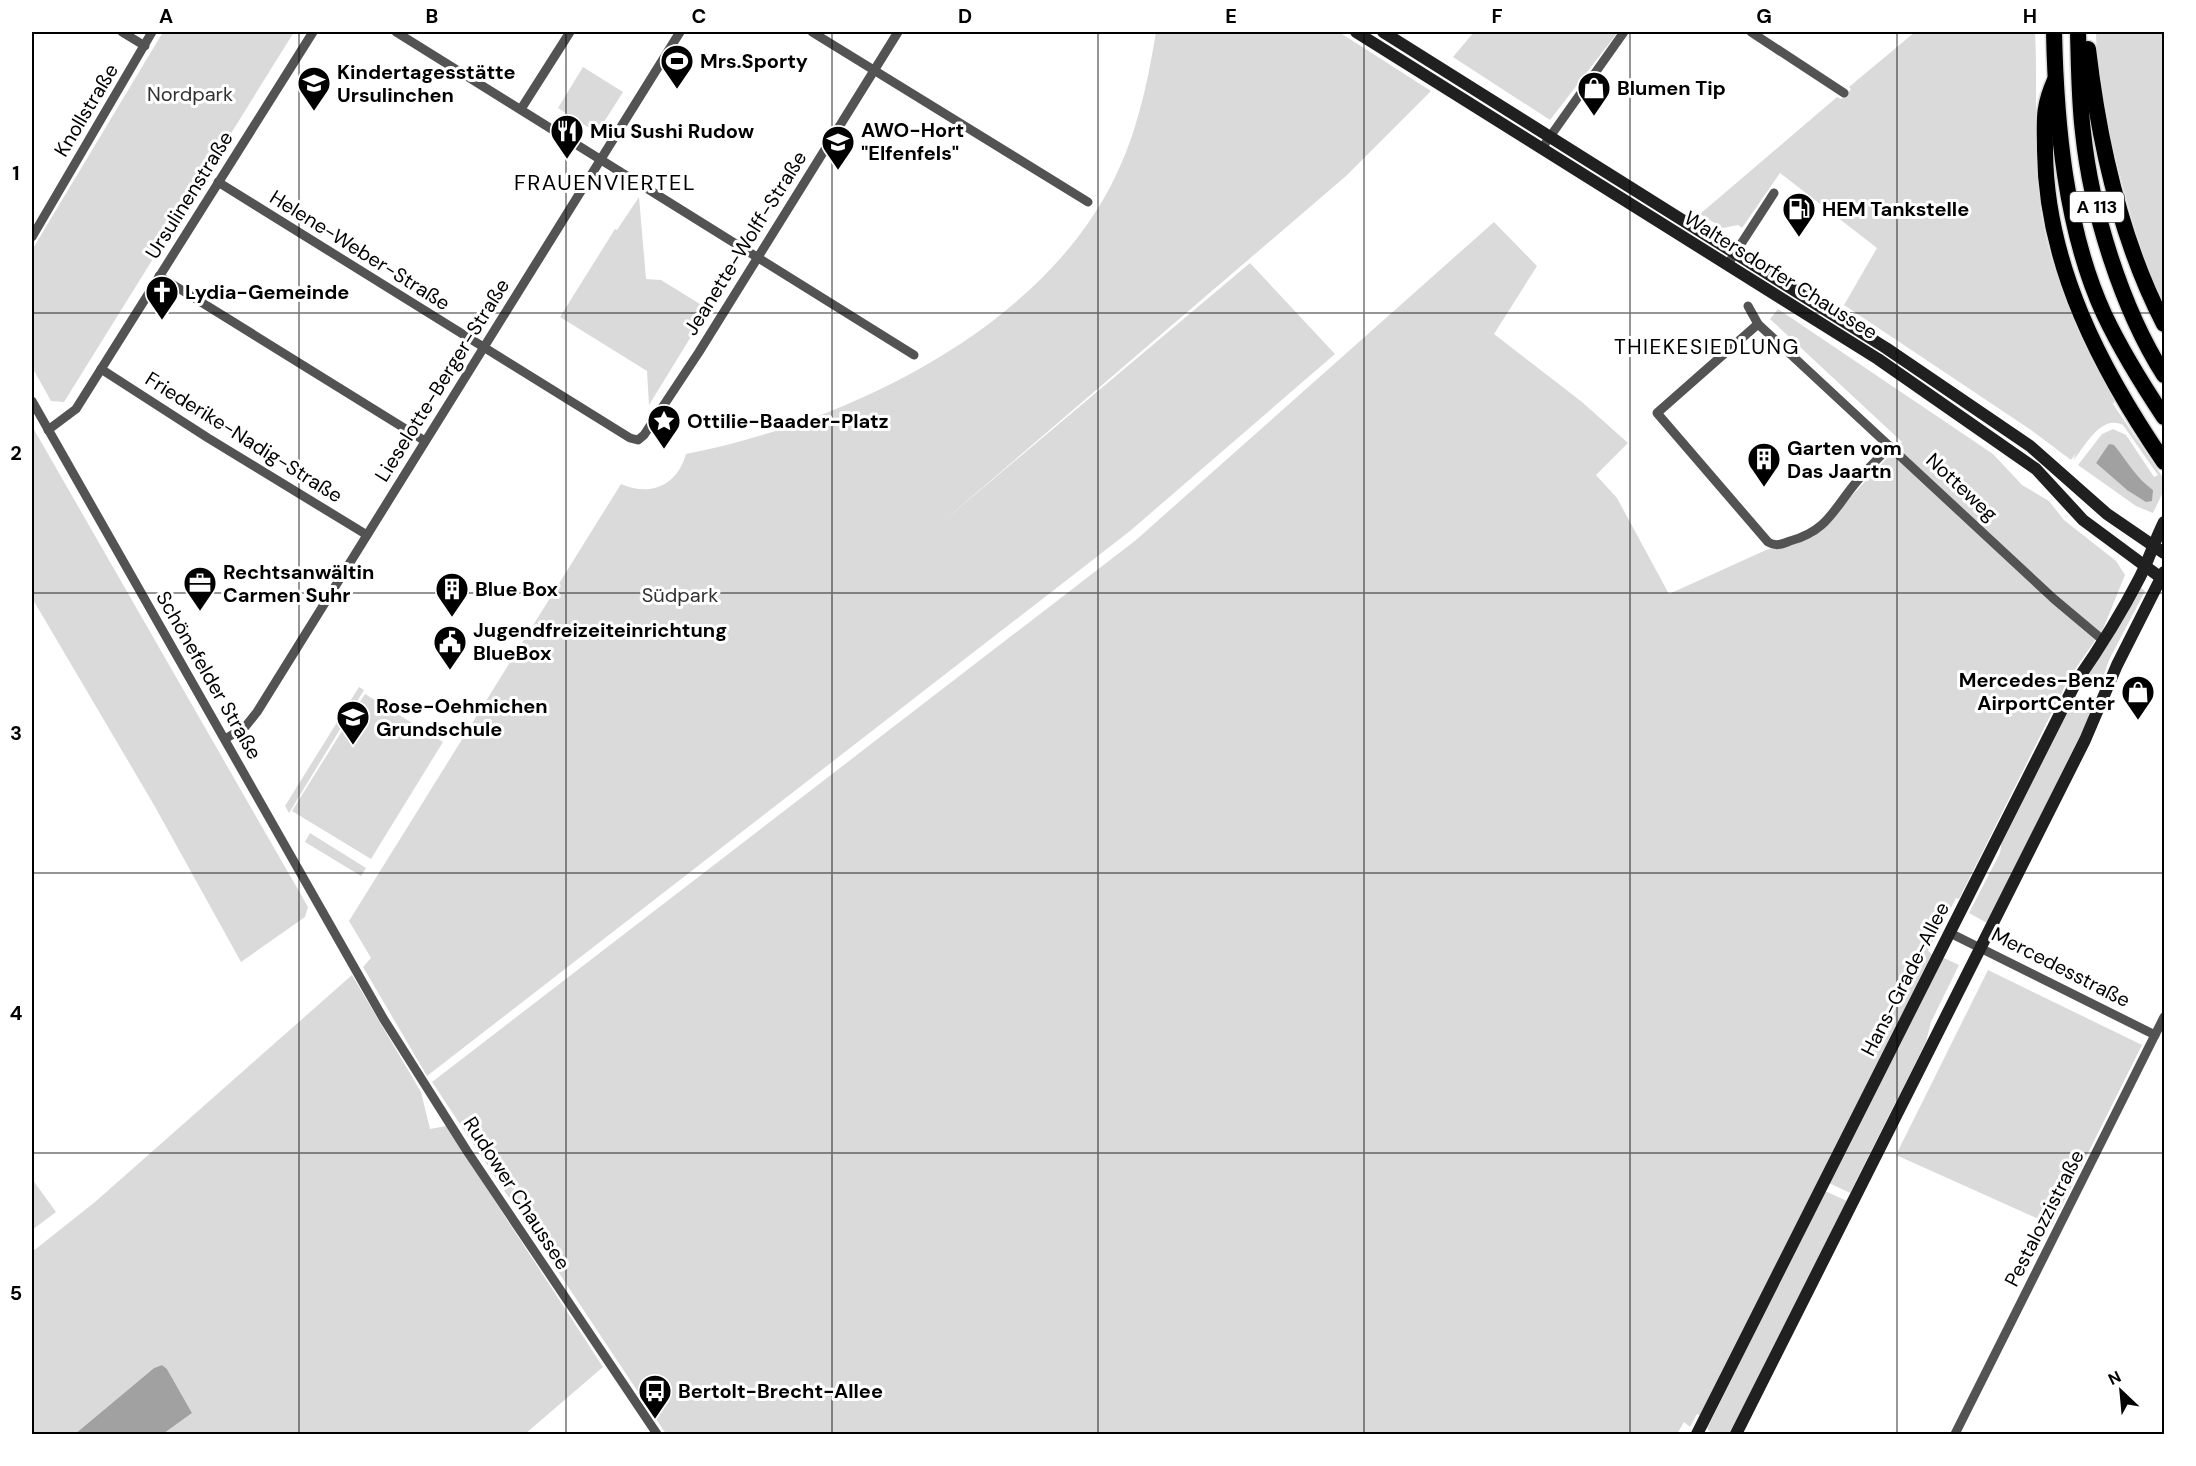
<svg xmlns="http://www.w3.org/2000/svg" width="2196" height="1466" font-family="'DM Sans',sans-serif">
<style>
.green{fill:#dadada;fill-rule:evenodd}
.water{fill:#a1a1a1}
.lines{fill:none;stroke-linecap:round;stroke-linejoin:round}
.highway-casing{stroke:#dbdbdb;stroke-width:19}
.street{stroke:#535353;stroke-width:9}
.secondary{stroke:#202020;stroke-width:12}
.highway{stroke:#000;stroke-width:16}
.rail{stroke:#000;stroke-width:3;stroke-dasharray:9 3 1.5 3;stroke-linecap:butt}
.grid{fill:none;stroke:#000;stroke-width:1.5;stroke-opacity:0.55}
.labels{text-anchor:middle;stroke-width:6;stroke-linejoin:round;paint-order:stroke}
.shield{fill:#fff;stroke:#4c4c4c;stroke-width:1.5}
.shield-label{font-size:18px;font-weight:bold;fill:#000}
.poi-label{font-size:20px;font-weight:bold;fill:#000;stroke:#fff;text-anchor:start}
.park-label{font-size:20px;fill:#313131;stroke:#fff}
.street-label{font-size:20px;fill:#000;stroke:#fff}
.neighbourhood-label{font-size:21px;letter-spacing:1.5px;fill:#000;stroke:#fff}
.quarter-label{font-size:22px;letter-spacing:1.5px;fill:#000;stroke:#fff}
.neatline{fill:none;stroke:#000;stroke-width:2}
.grid-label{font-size:20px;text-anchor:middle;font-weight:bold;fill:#000}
</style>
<rect width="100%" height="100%" fill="#fff"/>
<g class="green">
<path d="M163,32h131l-230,370 -13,-1 -19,-34v-117z"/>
<path d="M1156,32h183l92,59 -85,85 -406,348 310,-261 85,91 -205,177 -703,545 -64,-109 8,-9 -22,-37 272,-437c29,13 56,2 65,-30 154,-30 344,-119 422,-263 27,-49 39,-104 48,-159z"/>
<path d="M1474,32h144l-68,88 -97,-63z"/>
<path d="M1915,32h120c3,57 -2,115 5,172 9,71 43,134 76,195l-3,5 51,75 -2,15 -9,19 -17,-7 -58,-41 24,-31 11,-5 13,6 28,42 4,-2 -35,-50c-22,-11 -38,21 -50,36l3,-8 -5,7 -40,-30 -187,-125 33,-57 -97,-75 -38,55 -4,-3 -15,3 -23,-14 137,-117 4,2 10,-10 -2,-2zM2110,444l27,35 16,11h-26l-31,-27z"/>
<path d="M2096,32h68v276c-18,-37 -29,-78 -40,-118 -14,-53 -27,-104 -28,-158z"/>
<path d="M583,67l40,25 -26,41 -39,-25z"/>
<path d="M639,197l7,82 15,1 47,29 -59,96 -2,-34 -87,-54 55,-88 2,1z"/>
<path d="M1494,222l43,44 -43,68 88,68 46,41 -32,32 21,23 52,96 97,-44 47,-13 89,-95 -132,-123 8,-10 215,145 29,31 27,16 15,19 52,41 9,14 -22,54 -34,49 -110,221 -3,-1 -6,12 -11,3 -7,18 3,6 -7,14 4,3 -231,462 -4,-2 -7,13 -6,-5 -7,12h-1011l-234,-352 704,-542z"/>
<path d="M32,426l276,481 -3,10 -64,45 -87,-157 -122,-207z"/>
<path d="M2140,587l5,4 -36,69 -9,26 -15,-8z"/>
<path d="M359,687l5,3 -75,123 -4,-7z"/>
<path d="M365,694l78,48 -72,117 -79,-48z"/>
<path d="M2071,704l19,8 -2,8 -101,203 -18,-10 31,-60 2,-13z"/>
<path d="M310,833l56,35 -5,8 -56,-34z"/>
<path d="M1942,957l17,8 -28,57 -5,20 -76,151 -21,-10z"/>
<path d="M1988,970l154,75 -90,180 -156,-70z"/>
<path d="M352,975l69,117 9,37 16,-3 157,241 -78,67h-362l29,-21 -25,-44 -5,-4 -8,3 -79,66h-43v-182l63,-50z"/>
<path d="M32,1179l24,33 -24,18z"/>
<path d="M1825,1191l22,10 -117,233h-18l-5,-6z"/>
</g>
<g class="water">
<path d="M2109,444l5,1c14,17 21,32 39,45l-1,11 -6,1 -19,-12 -31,-27z"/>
<path d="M162,1365l5,4 25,44 -29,21h-88l79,-66z"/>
</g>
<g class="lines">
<g class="highway-casing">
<g id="highway">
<path d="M2054,32c2,91 11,197 50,282 17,36 38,70 60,103"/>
<path d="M2078,32c1,33 1,67 5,100 8,78 39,177 81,243"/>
<path d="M2088,49c11,94 32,190 76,275"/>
<path d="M2055,80c-13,29 -10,41 -10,71 1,114 56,219 119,311"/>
</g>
</g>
<g class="street">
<path d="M122,32l23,14"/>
<path d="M396,32l518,323"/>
<path d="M812,32l276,170"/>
<path d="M1751,32l93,61"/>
<path d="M521,109l49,-77"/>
<path d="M1542,148l82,-116"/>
<path d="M218,182l412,256 8,2 6,-5 55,-83 199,-320"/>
<path d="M32,237l120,-205"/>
<path d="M1728,264l46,-71"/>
<path d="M159,276l266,165"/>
<path d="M1748,306l10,18 296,275 50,42"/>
<path d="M1758,324l-101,89 111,129c8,5 14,2 22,-1 38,-10 44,-33 68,-61 10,-12 21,-22 32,-34"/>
<path d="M101,369l107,69 159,97"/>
<path d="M32,401l351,617 84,133 190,283"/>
<path d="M48,430l28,-21 237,-377"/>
<path d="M225,739l20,-12 12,-15 423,-680"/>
<path d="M1950,933l205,102"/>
<path d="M1955,1434l209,-417"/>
</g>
<g class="secondary">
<path d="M1356,32l522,327 158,110 47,51 81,60"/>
<path d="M1383,32l503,316 144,98 77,68 57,39"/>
<path d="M1697,1434l379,-752c23,-33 45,-68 64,-105 9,-18 15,-37 24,-55"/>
<path d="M1736,1434l349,-694 32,-75 47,-93"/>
</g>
<use href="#highway" class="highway"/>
<path class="rail" d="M2163,1434l1,-2"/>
</g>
<path class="grid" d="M299,32v1402M566,32v1402M832,32v1402M1098,32v1402M1364,32v1402M1630,32v1402M1897,32v1402M32,313h2132M32,593h2132M32,873h2132M32,1153h2132"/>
<defs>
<g id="stadium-pin" transform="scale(1.725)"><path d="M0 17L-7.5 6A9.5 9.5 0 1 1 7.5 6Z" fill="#000" stroke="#fff"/><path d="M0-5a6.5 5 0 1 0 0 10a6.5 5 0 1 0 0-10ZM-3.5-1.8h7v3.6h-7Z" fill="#fff"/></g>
<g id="school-pin" transform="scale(1.725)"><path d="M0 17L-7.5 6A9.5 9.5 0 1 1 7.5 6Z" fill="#000" stroke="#fff"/><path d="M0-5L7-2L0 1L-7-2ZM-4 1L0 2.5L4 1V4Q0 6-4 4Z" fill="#fff"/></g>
<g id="shop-pin" transform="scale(1.725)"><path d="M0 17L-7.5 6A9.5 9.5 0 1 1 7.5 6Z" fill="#000" stroke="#fff"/><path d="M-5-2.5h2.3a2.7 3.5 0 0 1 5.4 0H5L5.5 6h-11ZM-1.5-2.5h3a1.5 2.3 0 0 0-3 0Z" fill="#fff"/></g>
<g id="restaurant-pin" transform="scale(1.725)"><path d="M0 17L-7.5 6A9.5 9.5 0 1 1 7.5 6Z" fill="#000" stroke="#fff"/><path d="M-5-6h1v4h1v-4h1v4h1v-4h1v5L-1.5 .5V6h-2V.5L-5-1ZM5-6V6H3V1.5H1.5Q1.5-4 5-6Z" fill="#fff"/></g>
<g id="fuel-pin" transform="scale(1.725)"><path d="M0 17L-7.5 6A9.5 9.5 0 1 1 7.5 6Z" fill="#000" stroke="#fff"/><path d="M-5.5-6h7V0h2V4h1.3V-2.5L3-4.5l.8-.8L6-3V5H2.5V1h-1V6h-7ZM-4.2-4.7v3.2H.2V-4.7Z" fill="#fff"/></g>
<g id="church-pin" transform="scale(1.725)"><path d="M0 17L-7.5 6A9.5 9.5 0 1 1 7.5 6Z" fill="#000" stroke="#fff"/><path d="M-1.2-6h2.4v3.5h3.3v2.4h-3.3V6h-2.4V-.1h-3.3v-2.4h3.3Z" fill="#fff"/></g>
<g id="sight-pin" transform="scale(1.725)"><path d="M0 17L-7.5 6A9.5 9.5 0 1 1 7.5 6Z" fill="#000" stroke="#fff"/><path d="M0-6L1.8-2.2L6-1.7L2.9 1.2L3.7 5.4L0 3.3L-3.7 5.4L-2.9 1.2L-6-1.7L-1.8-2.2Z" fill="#fff"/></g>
<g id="building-pin" transform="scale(1.725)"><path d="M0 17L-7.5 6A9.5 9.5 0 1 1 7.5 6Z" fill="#000" stroke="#fff"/><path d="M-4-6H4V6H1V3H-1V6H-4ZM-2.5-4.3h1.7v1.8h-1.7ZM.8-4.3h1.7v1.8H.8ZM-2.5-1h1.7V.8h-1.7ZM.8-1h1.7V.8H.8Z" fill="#fff"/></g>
<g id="office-pin" transform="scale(1.725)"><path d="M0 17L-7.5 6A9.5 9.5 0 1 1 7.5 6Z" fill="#000" stroke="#fff"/><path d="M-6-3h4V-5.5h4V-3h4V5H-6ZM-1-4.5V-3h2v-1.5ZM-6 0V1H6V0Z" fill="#fff"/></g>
<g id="civic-pin" transform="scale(1.725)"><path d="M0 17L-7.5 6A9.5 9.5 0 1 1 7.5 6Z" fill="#000" stroke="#fff"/><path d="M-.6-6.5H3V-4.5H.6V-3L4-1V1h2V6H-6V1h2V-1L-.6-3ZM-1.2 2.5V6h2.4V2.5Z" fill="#fff"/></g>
<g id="bus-pin" transform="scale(1.725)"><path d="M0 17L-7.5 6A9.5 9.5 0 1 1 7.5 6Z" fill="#000" stroke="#fff"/><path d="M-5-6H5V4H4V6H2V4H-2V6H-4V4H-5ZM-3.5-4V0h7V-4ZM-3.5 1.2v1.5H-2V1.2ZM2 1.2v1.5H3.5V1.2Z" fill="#fff"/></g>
</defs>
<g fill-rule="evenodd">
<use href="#stadium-pin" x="677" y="61"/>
<use href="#school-pin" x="314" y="83"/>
<use href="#shop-pin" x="1594" y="88"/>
<use href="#restaurant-pin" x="567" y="131"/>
<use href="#school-pin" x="838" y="142"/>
<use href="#fuel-pin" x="1799" y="209"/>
<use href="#church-pin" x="162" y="292"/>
<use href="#sight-pin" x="664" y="421"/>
<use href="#building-pin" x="1764" y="459"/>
<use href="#office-pin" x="200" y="583"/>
<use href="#building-pin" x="452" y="589"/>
<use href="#civic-pin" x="450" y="642"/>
<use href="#shop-pin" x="2138" y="692"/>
<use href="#school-pin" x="353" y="717"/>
<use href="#bus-pin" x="655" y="1391"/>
</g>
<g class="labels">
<rect class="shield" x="2070" y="192" width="54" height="30" rx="4.5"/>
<g class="shield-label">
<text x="2097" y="213">A 113</text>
</g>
<g class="poi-label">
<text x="700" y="68">Mrs.Sporty</text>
<text x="337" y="79">Kindertagesstätte<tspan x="337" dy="23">Ursulinchen</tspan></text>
<text x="1617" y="95">Blumen Tip</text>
<text x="861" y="137">AWO-Hort<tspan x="861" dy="23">"Elfenfels"</tspan></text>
<text x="590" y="138">Miu Sushi Rudow</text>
<text x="1822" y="216">HEM Tankstelle</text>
<text x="185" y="299">Lydia-Gemeinde</text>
<text x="687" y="428">Ottilie-Baader-Platz</text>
<text x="1787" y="455">Garten vom<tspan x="1787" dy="23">Das Jaartn</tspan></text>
<text x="223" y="579">Rechtsanwältin<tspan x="223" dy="23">Carmen Suhr</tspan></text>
<text x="475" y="596">Blue Box</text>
<text x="473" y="637">Jugendfreizeiteinrichtung<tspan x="473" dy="23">BlueBox</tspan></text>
<text x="2115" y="687" text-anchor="end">Mercedes-Benz<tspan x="2115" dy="23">AirportCenter</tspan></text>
<text x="376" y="713">Rose-Oehmichen<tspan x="376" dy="23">Grundschule</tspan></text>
<text x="678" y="1398">Bertolt-Brecht-Allee</text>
</g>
<g class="park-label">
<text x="190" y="101">Nordpark</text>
<text x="680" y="602">Südpark</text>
</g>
<g class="street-label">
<text transform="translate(86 110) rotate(-59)" y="7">Knollstraße</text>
<text transform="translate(189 195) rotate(-58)" y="7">Ursulinenstraße</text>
<text transform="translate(745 243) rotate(-58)" y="7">Jeanette-Wolff-Straße</text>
<text transform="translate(360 250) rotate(32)" y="7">Helene-Weber-Straße</text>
<text transform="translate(1781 275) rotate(32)" y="7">Waltersdorfer Chaussee</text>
<text transform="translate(442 380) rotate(-58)" y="7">Lieselotte-Berger-Straße</text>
<text transform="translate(244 437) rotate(32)" y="7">Friederike-Nadig-Straße</text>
<text transform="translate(1962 487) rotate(43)" y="7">Notteweg</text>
<text transform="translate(209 675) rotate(60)" y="7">Schönefelder Straße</text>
<text transform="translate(2061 967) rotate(27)" y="7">Mercedesstraße</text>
<text transform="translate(1905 979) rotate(-63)" y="7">Hans-Grade-Allee</text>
<text transform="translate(517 1193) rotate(57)" y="7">Rudower Chaussee</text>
<text transform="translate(2044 1218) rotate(-63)" y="7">Pestalozzistraße</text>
</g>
<g class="neighbourhood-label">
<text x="1707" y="354">THIEKESIEDLUNG</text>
</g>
<g class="quarter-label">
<text x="605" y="190">FRAUENVIERTEL</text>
</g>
</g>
<rect width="2196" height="1466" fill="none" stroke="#ffffff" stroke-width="66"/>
<g transform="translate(2121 1391) rotate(334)" stroke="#ffffff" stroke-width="4.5" paint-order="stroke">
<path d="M0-4.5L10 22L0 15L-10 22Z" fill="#000000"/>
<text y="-9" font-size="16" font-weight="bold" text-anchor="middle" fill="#000000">N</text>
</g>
<rect x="33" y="33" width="2130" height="1400" class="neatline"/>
<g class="grid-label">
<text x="166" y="23">A</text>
<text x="432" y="23">B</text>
<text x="699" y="23">C</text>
<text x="965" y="23">D</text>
<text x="1231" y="23">E</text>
<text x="1497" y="23">F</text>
<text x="1764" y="23">G</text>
<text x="2030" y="23">H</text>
<text x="16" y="180">1</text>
<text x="16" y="460">2</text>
<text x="16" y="740">3</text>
<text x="16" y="1020">4</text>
<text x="16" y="1300">5</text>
</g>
</svg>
